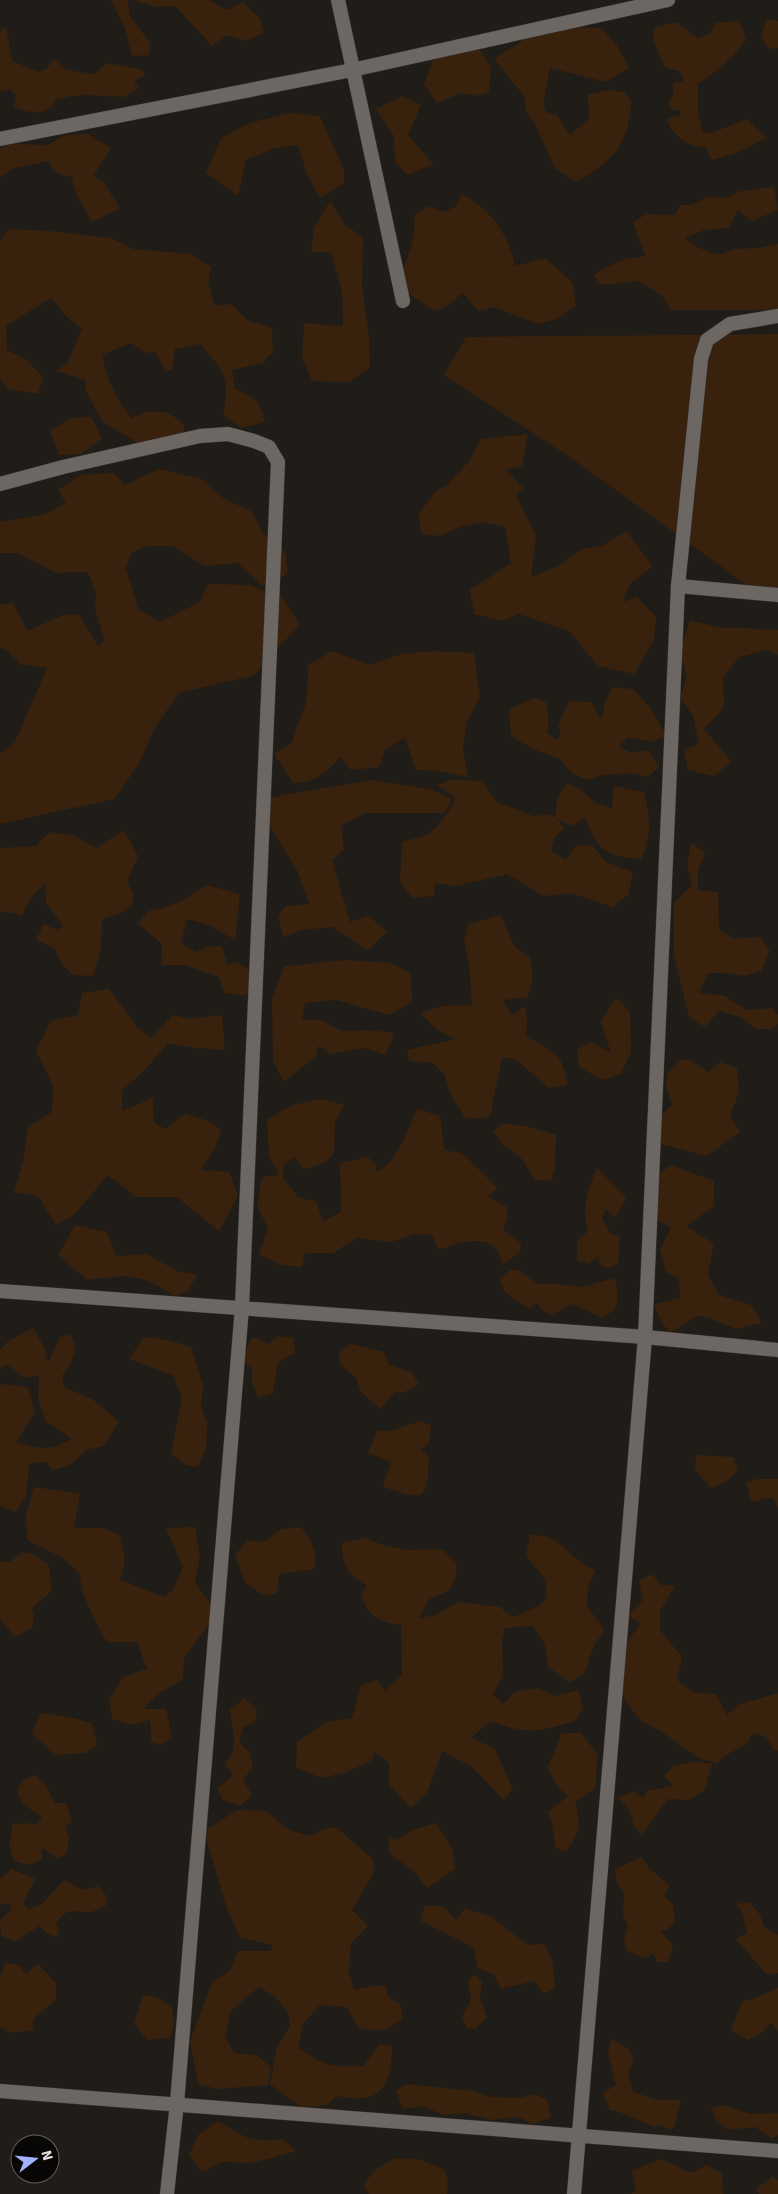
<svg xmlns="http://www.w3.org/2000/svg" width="778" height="2194" font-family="Signika,sans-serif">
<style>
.green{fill:#38220d}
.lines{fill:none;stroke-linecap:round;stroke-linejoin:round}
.minor-casing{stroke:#393634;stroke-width:15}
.minor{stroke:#6c6763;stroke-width:14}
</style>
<rect width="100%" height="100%" fill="#201c18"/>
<g class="green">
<path d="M111,0h16l3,16 20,27 -1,12 -17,1 -7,-28z"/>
<path d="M134,0h75l18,10 16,-8 17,17 4,14 -18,8 -19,-6 -15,11 -37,-40 -19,1z"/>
<path d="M766,19l12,2v27l-9,1 -8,-11z"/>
<path d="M739,21l7,18c-13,20 -29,32 -48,45v29l5,20 11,-1 33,-13 20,19 -33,16 -23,6 -5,-13c-20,0 -31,-10 -40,-28l15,-4 -1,-5h-8l-4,-5 5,-11v-11l11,-2 -5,-10 -14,-3 -11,-27 -1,-13 23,-6 21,16 13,-4 5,-11z"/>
<path d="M6,27l6,34 27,11 9,-5 6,-8 12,11 28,4 13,-11 34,6 4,6 -11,7 5,6 -14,9 -38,-2 -16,1 -15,4c-9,18 -27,13 -42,7l2,-12 -7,-6 -9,2v-59z"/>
<path d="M576,27l25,1 15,16 13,24 -23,14 -56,-14 -7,37 3,7 11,3 13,20 19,-16 -1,-25 22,-4 14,2 7,9c-2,44 -18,60 -55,81l-21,-14 -20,-44 -8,-10 -3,-18 -30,-37 42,-27z"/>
<path d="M479,49l12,18 -2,25 -13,4 -15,-3 -24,10 -13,-19 12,-31 32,-1z"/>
<path d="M402,96l19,9 -13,30 25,29 -25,11 -13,-13 -1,-26 -18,-27z"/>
<path d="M289,113l31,3 24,54v13l-24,15 -13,-24 -9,-29 -23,3 -29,12 -8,36 -32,-23 15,-35 29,-15z"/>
<path d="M88,134l23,14 -17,27 10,8 16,25 -28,14 -15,-26 -6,-20c-13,-1 -17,-5 -23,-15l-33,7 -15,9v-29l13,-4 36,1 15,-10z"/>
<path d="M774,187l4,23 -26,11 -14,-11 -9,18 -25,2 -19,8 12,9 21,8 16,-6 26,-1 18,-4v66h-107l-9,-14 -22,-15 -39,4 -8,-11 29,-14 23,-4 -12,-34 14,-8 28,1 5,-10h12l16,-9 18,2 15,-7z"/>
<path d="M462,194c28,14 47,41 53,72l30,-8 27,24 4,23 -19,14 -19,5 -44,-17 -16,4 -15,-18 -18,14 -10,4 -23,-15 -13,-13c6,-23 18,-43 15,-67l15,-10 14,6 12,-5z"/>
<path d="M330,201l15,24 18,12 -1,50 7,49 1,31 -21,15 -37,-1 -10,-25 2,-33 39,3 -1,-35 -11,-39h-20l3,-24z"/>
<path d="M8,229l41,2 62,7 22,11 58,5 20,13 -3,15 7,24 16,-2 16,16 25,8 1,24 -10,11 -31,7 3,19c20,8 24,11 30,33l-24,6 -18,-13c7,-40 3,-41 -23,-71l-25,5 -3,21 -6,1 -11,-19 -10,1 -14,-10 -29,12c6,28 13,40 29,63 20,-10 37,-10 53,7v19l-18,6 -28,-7 -36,-22 -16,-29 -1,-12 -29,-9 11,-8 15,-34 -16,-13 -15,-18 -45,28 1,24 20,10 16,17 -5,17 -30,-5 -8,-10v-138z"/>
<path d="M778,334v261l-19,-1 -189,-137 -126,-82 22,-38z"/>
<path d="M91,417l11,22 -21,15 -22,1 -9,-24 21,-13z"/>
<path d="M528,434l-6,32 -16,4 17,18 -7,7 20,41 -5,41 27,-11 22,-16 24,-5 22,-14 27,35 -23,18 -7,18 14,-5 19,20 -2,23 -20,34 -36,-8 -29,-35 -50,-17 -16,7 -29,-7 -4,-24 41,-27 -6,-36 -22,-5 -23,5 -20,9 -18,-2 -4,-19 17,-23 12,-7 22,-24 12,-22z"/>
<path d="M159,469l43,10 21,19 28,13 12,22 22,19 3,22 -26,12 -24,-23 -34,3 -31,-20h-26l-16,7 -5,15 12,41 22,13 40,-20 8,-18 42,1 20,9 7,-5 23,36 -34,35 -11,15 -76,18 -25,36 -15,35 -25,35 -114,25v-70l15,-12 32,-74 -27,-4 -13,-14 -7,-2v-43l13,-2 14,28 34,-15 18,-2 19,32 6,-5 -9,-32 1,-16 -8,-21 -32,1 -39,-20h-17v-31l45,-8 21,-11 -8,-13 22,-15 34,-2 11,12z"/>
<path d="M690,620l27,7 61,3v25l-11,-5 -28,7 -16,21 1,30 -20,21 28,33 -19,14 -25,-6 -4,-20 15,-6 -6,-28 -13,-19 7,-21 -8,-24z"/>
<path d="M331,651l39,14 31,-11 33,-3 40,2 6,44 -14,26 -3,26 5,28 -29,-6 -23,-1 -11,-33 -20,13 -6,17 -28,3 -10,-13c-15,15 -25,26 -48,26l-19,-30 17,-9 15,-41 2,-37z"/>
<path d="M612,687l21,2 18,20 15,26 -13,7 -25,-5 -9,9 12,7 17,-3 11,17 -11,10 -16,-4 -30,2 -14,5 -16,-6 -12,-15 -27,-10 -22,-13 -2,-27 25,-11 12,4 3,18 -2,13 11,7 3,-9 -3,-5 11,-25 22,1 11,18 2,-15z"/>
<path d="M370,780l60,9 22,10 -8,14h-79l-24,13 3,24 -12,10 18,62 18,-6 19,15 -19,20 -35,-24 -32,3 -18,7 -5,-20 7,-11 24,-2 -12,-34 -29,-46v-26c34,-7 68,-11 102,-18z"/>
<path d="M451,780l31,1 15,21 36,14 19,-2 3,4 2,-20 10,-15 12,5 16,15 17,5 2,-22 30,6c6,30 8,37 -2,67 -36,-2 -44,-8 -57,-41l-14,8 -14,-7 7,9 -10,11 -3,12 15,9 10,-15 17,1 13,16 27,10 -5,23 -15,12 -42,-14 -27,3 -37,-22 -51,12 -21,-3 -1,13 -22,2 -12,-16 2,-40c8,-3 16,-4 24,-7 11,-6 27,-26 29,-38l-18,-12z"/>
<path d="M124,830l14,26 -11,26 7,13 -2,10 -11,8 -19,6 -1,30 -8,27 -20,-1 -11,-11 -8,-16 -18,-8 8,-16 13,6 6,-4 -17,-24 -1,-19 -15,16 -8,16 -22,-4v-63l36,-2 13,-14 26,4 21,12z"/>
<path d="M691,843l14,9 -7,19v19l20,2 1,37 15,10 26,-2 10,14 -9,20 -17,5 -18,-3h-18l-9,20 26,3 22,14 26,-2 5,7v9l-6,5h-17l-12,-11 -24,-7 -14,16 -16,-10 -15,-62v-52l18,-18 -5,-20z"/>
<path d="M207,885l33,9 -5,46 -26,-15 -22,-6 -6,24 15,9 11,-5 14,-1 7,19 9,-3 15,10 2,18 -11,6 -19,-3 -5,-16 -35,-12h-23l1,-21 -24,-21 11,-12c23,-4 39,-13 58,-26z"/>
<path d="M500,915l15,32 15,11 3,19 -5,20 -25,3 9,15 14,-9 1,19 -2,10c25,17 38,13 42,50l-19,3 -32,-29 -14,-2 -12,60 -24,2 -16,-25 -6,-20 -11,-11 -24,-2 -2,-11 48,-11 -18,-9 -17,-17 23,-7 29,-1 -3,-41 -5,-23 5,-17z"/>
<path d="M346,960l45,3 20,11 1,28 -23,13 -53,-15 -31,3 -3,16 22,2 17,10 28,-1 25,3 -8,22 -20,-7 -37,6 -9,-8 -2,1 -1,8 -33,27 -11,-21 -1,-63 13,-32z"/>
<path d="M109,989l28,38 14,11 22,-23 17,4 32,-4 3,35 -29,-2 -28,-5 -25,29 -21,18v21l31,-13 1,25 12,6 19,-15 24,7 12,9 -5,16 -15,24 28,2 9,24 -19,35 -42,-34h-41l-28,-22 -34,40 -18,10 -18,-29 -24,-4 9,-31 5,-34 24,-15 1,-27 -17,-34 15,-30 27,-6 4,-22z"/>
<path d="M616,998l14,13 1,41 -10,22 -18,6 -24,-13 -2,-18 14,-7 20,11 -10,-31z"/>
<path d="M682,1059l9,1 17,12 12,-10 17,6 2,25 -9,22 10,17 -33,24 -46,-12 -4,-25 15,-14 -6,-19 1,-13z"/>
<path d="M322,1099l22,6 -9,17 -1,31 -8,9 -23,8 -8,-13 -11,7 -1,14 16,20 17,3 7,20 18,-9 -1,-49 28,-6 9,9 -2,7c22,-10 33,-43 42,-64l23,7 4,34 18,3 36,35 -10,8 19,11 1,9 -5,14 18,13 -1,9 -17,13c-2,-5 -4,-11 -6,-15 -12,-17 -43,-6 -58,0l-7,-15 -16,-1 -25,8 -34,-4 -24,15h-28l-3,14 -22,-2 -21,-11 9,-26 -11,-22 5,-29 17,-2 -10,-19 -2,-36 25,-15z"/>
<path d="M504,1123l26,4 26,8 -1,33 -4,13 -16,-1 -13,-21 -20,-15 -9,-13z"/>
<path d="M671,1165l43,16v25l-28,20 28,18 -6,31 11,20 32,10 11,18 -26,6 -24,-10 -14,-3 -29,17 -11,-18 -3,-11 25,-6 -1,-19 -13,-7 -6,-23 11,-21 -19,-11 -3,-36z"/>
<path d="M597,1168l29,29 -10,21 -10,-9 -4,9 9,16 9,2 -2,28 -10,4 -8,-4 -2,-9 -9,9 -12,-4v-19l11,-10c-7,-23 0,-41 9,-63z"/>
<path d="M75,1225l32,7 9,24 31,-2 30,17 20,4 -9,16 -14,5c-36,-24 -45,-21 -87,-16l-29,-25z"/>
<path d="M510,1270h8l20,14h20l23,3 34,-9 3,19 -3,13 -13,8 -29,-14 -22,11 -11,-6 -2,-7 -9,7 -24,-17 -6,-13z"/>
<path d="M33,1328l11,19 4,16 11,-25 11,-4c11,16 1,29 -8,42l2,11 28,12 27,23 -16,24 -17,4 -16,15 -17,5 -7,-8 -16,1 -4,34 -11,15 -15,-6v-122l28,3 7,25 -19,30c23,7 35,10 56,-4l-26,-16 -8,-24 1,-23 -15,3 -18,-14 -6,5v-19l8,-9z"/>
<path d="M278,1336l15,2 2,14 -17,11 -5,30 -15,5 -7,-19 2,-9 -11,-11 10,-22 17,7z"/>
<path d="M144,1337l25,3 22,7 12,38 -2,21 6,17 -1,26 -8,17h-11l-16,-13 11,-55 -8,-22 -45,-17z"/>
<path d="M351,1344l33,8 5,13 22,7 8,12 -16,9 -8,-1 -15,17 -19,-17 -5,-14 -16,-14 -1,-11z"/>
<path d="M421,1421l10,4 -2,18 -8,6 8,9 -1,20 -3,11 -5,6h-11l-26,-8 8,-25 -23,-9 9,-23 13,1z"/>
<path d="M696,1455l37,2 5,13 -12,12 -16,6 -15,-19z"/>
<path d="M757,1479h21v29l-5,-11 -22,5 -5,-19z"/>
<path d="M34,1487l46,7 -6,34h30l16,7 5,25 -5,20 44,17 9,-7 10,-23 -17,-39 29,-1 5,29 -5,26 22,31 -33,45 -1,21 -26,16 -14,14h23l6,29 -11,7 -10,-3 -1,-22 -18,5 -20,-6 -3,-19 14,-23 24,-8 -10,-27h-30l-11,-19 -13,-30 -4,-20 -18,-16 -34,-17 -1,-26z"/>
<path d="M301,1527c9,13 19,26 13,42l-35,5 -2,19 -13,3 -19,-14 -10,-27 12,-15 17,2 17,-13z"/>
<path d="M530,1535c35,-1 36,23 65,35l-7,19 -1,17 18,24c-4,6 -11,13 -13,21 -8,19 -1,22 -23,31l-21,-15 -3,-22 -12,-19 -28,2 -3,13 1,35 -10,18 10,10 11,-12 25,-4 16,8 23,-6 5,19 -8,12c-37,11 -48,14 -85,0l-19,17 23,10 19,41 -9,11 -33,-34 -29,-15 -14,40 -17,17 -22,-23v-22l-14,-11 -4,9 -24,11 -25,6 -26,-10 1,-26 30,-20 25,-4 9,-33 16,-5 8,11 17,-16 -1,-50c-21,-2 -35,-10 -40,-32l6,-7c-19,-12 -25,-20 -25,-43l23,-5 21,8 25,4 31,-1 15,15c-2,22 -5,28 -27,34l-11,20 17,-3 23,-13 41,5 13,10 26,-11 8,-9 -2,-18 -19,-23z"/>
<path d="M23,1552l10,2 16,11 3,26 -20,17 2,8 -2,12 -17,9 -15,-18v-58l9,1z"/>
<path d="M652,1574l9,11 14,1 -15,25v19l22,27 -5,23 16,12 23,2 11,21 11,-10 40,-12v57h-4l-7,-12 -10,-5 -7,3 -1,6 -24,14 -8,7 -19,-5 -36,-26 -21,-11 -17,-22 -5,-27 6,-27 15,-21 -12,-9 15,-15 -4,-20z"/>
<path d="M245,1698l12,12 -2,12 -12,5 -4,15 10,10 4,16 -10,11 9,16 -12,11 -17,-6 -6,-11 16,-14 -8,-12c16,-15 6,-35 5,-54z"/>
<path d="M41,1713l28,4 23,6 5,22 -11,8 -31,2 -23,-21z"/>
<path d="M561,1733h20l17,22 -3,33 -20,14c6,21 5,32 -9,49l-11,-3 -2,-20 -5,-16 20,-16 -8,-7 -13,-21 8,-16z"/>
<path d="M693,1762l19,1 -7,27 -17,10 -20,-1 -26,36 -8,-9 -5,-17 -11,-11 16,-7 9,7 4,-7 26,-5 -9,-10 9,-10z"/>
<path d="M36,1775l9,9 10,19h11l6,19 -7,4 4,12 -2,15 -9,6 -16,-11v11l-13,6 -15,-4 -5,-17 4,-20 14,-1 9,2 6,-8 -18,-12 -7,-13 5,-11z"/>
<path d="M237,1810l29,1 23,19 22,6 12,-7 13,-2 37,32 1,13 -22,38 16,16 -17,17 -2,29 5,18 17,-4h15l1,10 13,8 3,14 -17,12 -26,-1 -14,-22 -26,-2 -18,20 -3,23c24,17 34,20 64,18l17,-22 12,3c-1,41 -11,58 -56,49l-8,9 -27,2 -31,-23 6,-34 14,-25 -2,-13 -14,-16 -15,-9 -28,24 -6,25 9,17 22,2 15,12 -3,18 -51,4 -19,-5 -8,-43 22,-59 18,-11 8,-20h33l1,-6 -32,-7 -13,-29 -23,-78z"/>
<path d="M436,1823l16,25 3,21 -28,19 -13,-17 -25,-18v-16l9,3 14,-10z"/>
<path d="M642,1857l8,12 20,17 -6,9 9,10 2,17 -7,7 -8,2 13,14 -5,17h-11l-3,-9 -8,5 -20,-8 -2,-11 4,-13 -5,-11 1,-21 -8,-13 -1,-12z"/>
<path d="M12,1869l23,10 -12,24 5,6 13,-4 23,-25 19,10 16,-4 8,11 -1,9c-4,1 -10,5 -15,6 -19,1 -21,-7 -35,11l3,5 -2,9 -9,-3 -9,-8 -23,15 -15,-5 -1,-16 10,-9 2,-6 -12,-2v-24z"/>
<path d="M750,1902l10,13 5,13 13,7v38l-11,2 -31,-36 11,-6 -5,-21 -6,-8z"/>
<path d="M424,1906h19l13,14 8,-11 26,7 38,29 17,-1 8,20 2,24 -11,6 -10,-13 -33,8 -7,-14 -16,-7 -5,-21 -52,-26z"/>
<path d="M5,1963l14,2 7,9 12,-10 18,19v17l-23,19v11l-23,3 -10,-6v-51z"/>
<path d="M475,1974l7,7 -2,16 7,20 -12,12 -8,-1 -5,-12 9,-16 -3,-19z"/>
<path d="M778,1988v43l-7,-8 -9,10 -14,7 -17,-10 11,-29 9,-1z"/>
<path d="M143,1995l15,3 14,10 2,14 -4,16 -23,2 -13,-17z"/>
<path d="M611,2039l17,10 6,9 -6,16 5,18 25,8h23l-6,26 -5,4 -9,-5 -7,2c-16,-6 -28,-14 -44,-17l-7,-17 13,-8 -8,-30z"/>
<path d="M407,2084l66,7 17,6 28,1 17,-4 12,6 4,18 -21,6 -6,-5 -11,-2 -21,3 -26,-7 -23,2 -20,-9 -20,3 -7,-18z"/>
<path d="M724,2105l26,9 28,-1v22l-6,4 -17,-12 -27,3 -11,-9 -6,-13z"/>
<path d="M218,2121c27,16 33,23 65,18l13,12c-27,6 -43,17 -72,10l-22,11 -13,-17 9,-20z"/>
<path d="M395,2158l24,1 26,11 3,10 -1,14h-78l-6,-9 13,-16z"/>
<path d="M661,2159l30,14 16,-8 15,9 1,20h-92l5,-5 -4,-18z"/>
<path d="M773,2176l5,4v14h-19l-3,-5z"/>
</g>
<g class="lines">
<g class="minor-casing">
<g id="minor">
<path d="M338,0l65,301"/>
<path d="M0,139l352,-69 316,-70"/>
<path d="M0,484l63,-17 137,-31 28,-2 26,7 15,6 9,15 -36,845 -65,796 -10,91"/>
<path d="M678,586l100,9"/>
<path d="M0,1291l645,46 133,13"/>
<path d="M0,2091c260,18 518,42 778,60"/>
<path d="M574,2194l71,-857 33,-751 23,-227 6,-19 23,-16 48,-8"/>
</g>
</g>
<use href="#minor" class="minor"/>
</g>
<g transform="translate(35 2159) rotate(74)"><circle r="24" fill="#080706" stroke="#605f5d"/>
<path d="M0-4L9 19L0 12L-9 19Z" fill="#a3b2fd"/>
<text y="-8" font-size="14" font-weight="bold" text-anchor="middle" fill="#e5e2e0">N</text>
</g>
</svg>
